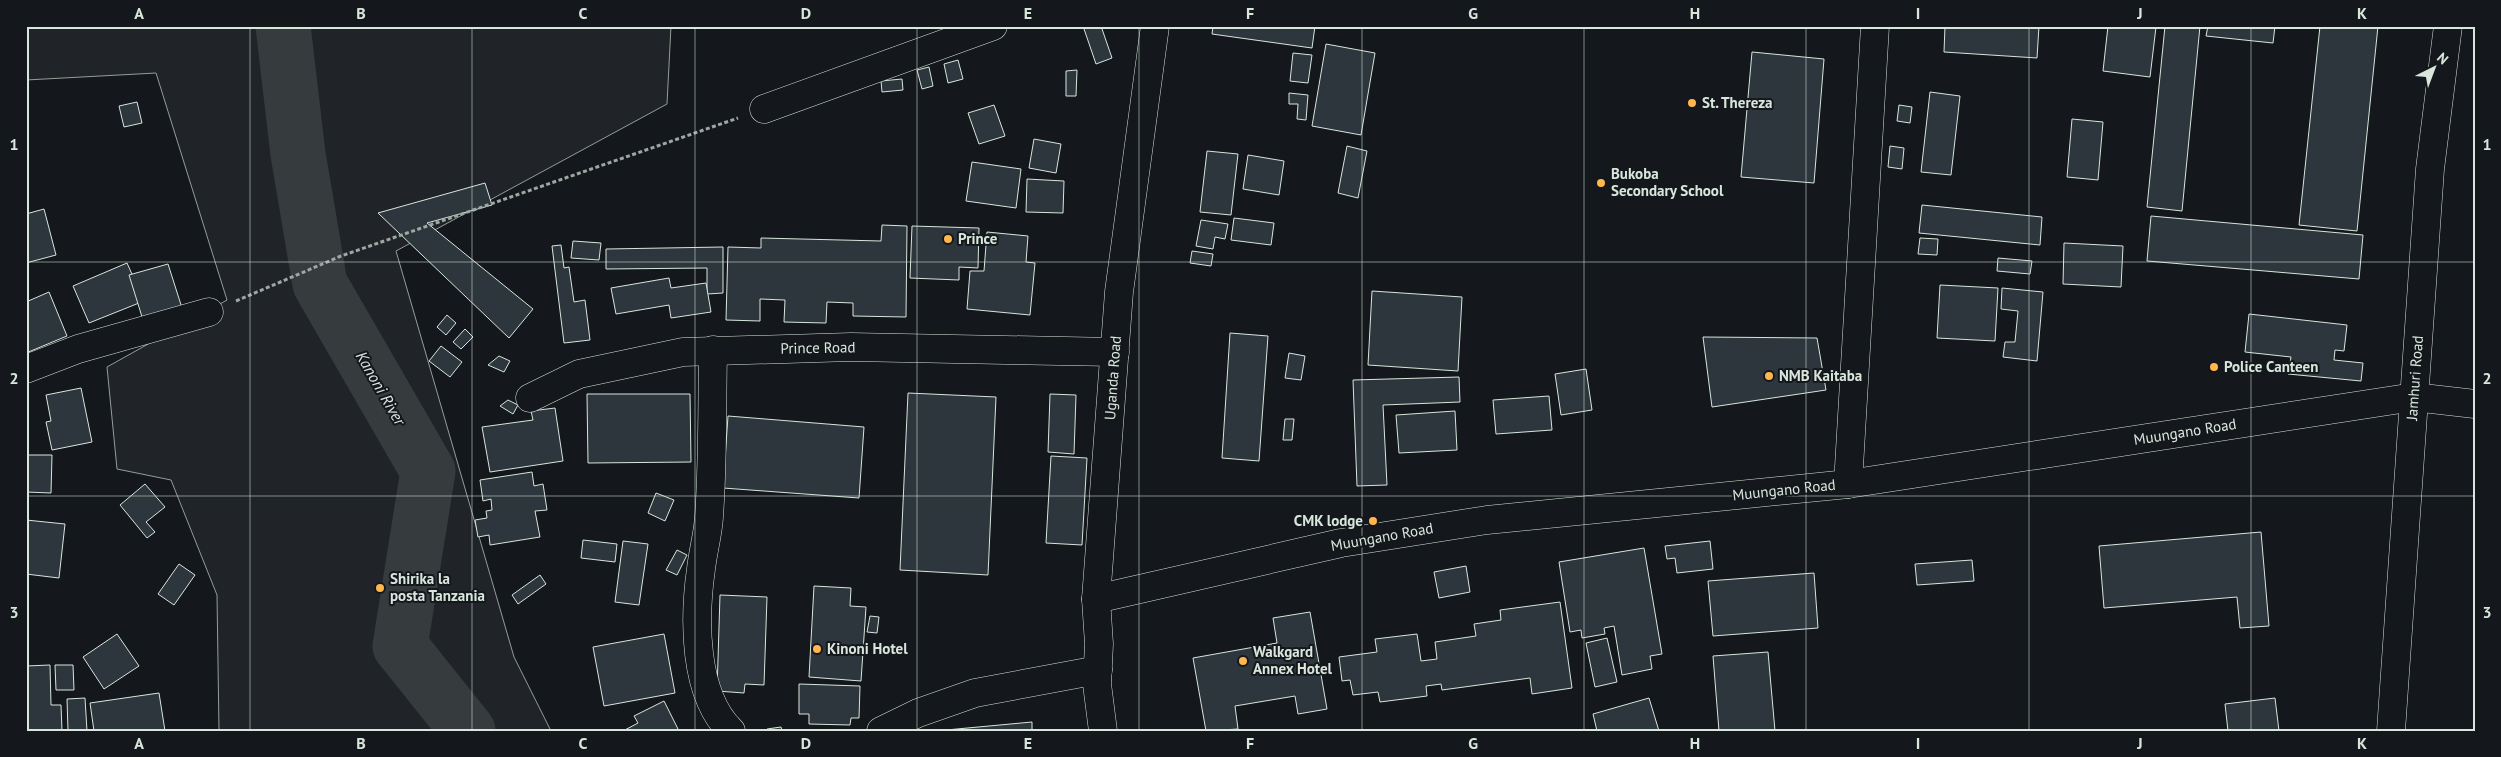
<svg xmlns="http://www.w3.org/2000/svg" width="2501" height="757" font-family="'PT Sans',sans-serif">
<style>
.green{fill:#202428;stroke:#939e99}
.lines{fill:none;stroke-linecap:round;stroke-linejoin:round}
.river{stroke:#363b3e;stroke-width:55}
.building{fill:#2c363c;stroke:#d8e6dc}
.minor-casing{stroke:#d8e6dc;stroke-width:29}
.major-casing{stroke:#d8e6dc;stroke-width:29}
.path{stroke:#9da8a2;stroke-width:3;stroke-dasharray:4 2.5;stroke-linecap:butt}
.minor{stroke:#14181c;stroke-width:28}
.major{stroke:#14181c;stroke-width:28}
.grid{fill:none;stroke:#d8e6dc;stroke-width:1;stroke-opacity:0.55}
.poi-dot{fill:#ffb74d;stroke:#14181c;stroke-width:2}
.labels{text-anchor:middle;stroke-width:4;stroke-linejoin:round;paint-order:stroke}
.poi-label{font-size:15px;font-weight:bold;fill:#d8e6dc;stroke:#14181c;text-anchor:start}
.street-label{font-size:15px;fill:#d8e6dc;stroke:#14181c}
.water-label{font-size:16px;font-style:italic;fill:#d8e6dc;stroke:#14181c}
.neatline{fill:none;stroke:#d8e6dc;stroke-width:2}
.grid-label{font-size:16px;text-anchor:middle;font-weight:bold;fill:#d8e6dc}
</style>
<rect width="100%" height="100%" fill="#14181c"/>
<path class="green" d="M26,26h645l-4,78 -271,147 118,406 37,74h-332l-2,-136 -46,-115 -54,-11 -10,-102 120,-67 -71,-227 -130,7z"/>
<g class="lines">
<path class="river" d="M283,26l15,128 22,130 108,187 -28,175 68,85"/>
</g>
<g class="building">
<path d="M1083,26h18l11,32 -16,6z"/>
<path d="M1213,26h102l-3,22 -100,-14z"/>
<path d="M1945,26h94l-2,32 -93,-6z"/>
<path d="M2108,26l48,1 -6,50 -47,-6z"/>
<path d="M2165,26h35l-18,185 -35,-4z"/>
<path d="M2208,26h67l-2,17 -67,-7z"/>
<path d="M2320,26h58l-21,205 -58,-6z"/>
<path d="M1326,44l49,9 -14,82 -49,-9z"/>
<path d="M1752,52l72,7 -10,124 -73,-6z"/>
<path d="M1293,53l19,2 -4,28 -18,-2z"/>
<path d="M958,60l5,19 -15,4 -4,-19z"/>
<path d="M929,67l4,19 -11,3 -5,-19z"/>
<path d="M1077,70l-1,26h-10v-25z"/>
<path d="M902,79l1,11 -21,2 -1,-11z"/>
<path d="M1930,92l30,4 -9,79 -30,-3z"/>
<path d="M1289,93l19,2 -2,25 -9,-1 1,-15h-9z"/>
<path d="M137,102l5,21 -18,4 -5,-21z"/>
<path d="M994,105l11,31 -26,8 -11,-31z"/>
<path d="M1899,105l13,2 -2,16 -13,-2z"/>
<path d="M2072,119l31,3 -5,58 -31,-3z"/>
<path d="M1034,139l27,5 -5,29 -27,-5z"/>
<path d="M1347,146l20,5 -9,47 -20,-5z"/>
<path d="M1890,146l14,2 -2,21 -14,-2z"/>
<path d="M1207,151l31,3 -7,61 -31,-3z"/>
<path d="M1248,155l36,6 -5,34 -36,-6z"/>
<path d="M972,162l49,7 -5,39 -50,-7z"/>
<path d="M1027,179l37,2 -1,32 -37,-1z"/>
<path d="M485,183l7,22 -65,18 106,86 -24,29 -131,-125z"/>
<path d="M1922,205l120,12 -2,28 -121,-12z"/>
<path d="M44,209l12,46 -30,8v-49z"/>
<path d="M2151,216l212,19 -4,44 -212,-18z"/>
<path d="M1234,218l40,5 -3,22 -40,-5z"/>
<path d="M1201,220l27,4 -3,15 -10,-2 -2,12 -17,-3z"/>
<path d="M882,225l25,1 -1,91 -53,-1v-13l-26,-1 -1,21 -42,-1 1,-22 -25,-1v22l-34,-1 2,-73 33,1v-10l120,3z"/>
<path d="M912,226l67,2 -1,40 -19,-1v13l-49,-2z"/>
<path d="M987,232l41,4 -2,26 9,1 -5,52 -63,-6 3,-38h14z"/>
<path d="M1920,238l18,1 -1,16 -19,-1z"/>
<path d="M573,241l28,2 -2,17 -28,-2z"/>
<path d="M2064,243l59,3 -2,41 -58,-3z"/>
<path d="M561,245l3,23 5,-1 5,35 11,-2 5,40 -26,3 -12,-97z"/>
<path d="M723,247v46l-16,1v-26l-101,1v-20z"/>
<path d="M1192,251l21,3 -2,12 -21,-3z"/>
<path d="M1998,258l34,3 -2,13 -33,-3z"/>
<path d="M127,263l17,38 -55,22 -16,-37z"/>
<path d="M168,264l14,44 -39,12 -14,-45z"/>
<path d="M669,278l2,10 35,-5 5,29 -40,6 -2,-13 -53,9 -5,-26z"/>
<path d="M1940,285l58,3 -3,53 -58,-3z"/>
<path d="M2002,288l41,4 -6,69 -34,-4 2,-15h10l3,-31 -17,-2z"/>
<path d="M1372,291l90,6 -4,74 -90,-6z"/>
<path d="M49,292l18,44 -41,17v-51z"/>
<path d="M2249,314l98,11 -3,26 -9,-1 -1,10 29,3 -2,18 -73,-7 3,-17 -46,-5z"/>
<path d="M447,315l9,8 -10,12 -9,-8z"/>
<path d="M465,329l8,8 -12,12 -8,-7z"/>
<path d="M1230,333l38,3 -9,125 -37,-3z"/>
<path d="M1703,337l114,1 9,52 -114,17z"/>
<path d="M441,346l21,16 -12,15 -21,-16z"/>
<path d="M1289,353l16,3 -4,24 -16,-2z"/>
<path d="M499,356l11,5 -6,11 -16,-7z"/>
<path d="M1586,369l6,41 -31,5 -6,-41z"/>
<path d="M1459,377l1,25 -77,3 4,80 -30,1 -4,-106z"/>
<path d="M81,388l11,54 -40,8 -6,-28 5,-1 -5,-26z"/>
<path d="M908,393l88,4 -8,178 -88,-5z"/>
<path d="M587,394h103l1,68 -103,1z"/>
<path d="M1050,394l26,1 -2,59 -26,-2z"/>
<path d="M1549,396l3,34 -56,4 -3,-34z"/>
<path d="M508,400l10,5 -5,9 -13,-8z"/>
<path d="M555,408l8,53 -73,11 -8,-45 51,-7 -2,-9z"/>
<path d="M1455,411l2,39 -58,3 -3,-38z"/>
<path d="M728,416l136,11 -5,71 -136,-10z"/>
<path d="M1285,419h9l-2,21h-9z"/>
<path d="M26,455h26l-1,38 -25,-1z"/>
<path d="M1051,456l36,2 -5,87 -36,-2z"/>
<path d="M532,472l2,14 9,-2 4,26 -12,1 5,26 -50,8 -1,-10 -11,2 -3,-17 12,-2 -1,-7 6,-1 -1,-11 -8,2 -3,-21z"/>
<path d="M145,484l20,23 -19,15 9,10 -8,6 -27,-33z"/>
<path d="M656,493l18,7 -9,21 -17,-8z"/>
<path d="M26,520l39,4 -6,54 -33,-4z"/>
<path d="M2261,532l8,94 -29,2 -3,-31 -133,11 -5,-62z"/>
<path d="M583,540l34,4 -2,18 -34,-4z"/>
<path d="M623,541l25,3 -9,61 -24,-3z"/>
<path d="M1710,541l3,28 -36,4 -2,-15 -8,1 -2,-13z"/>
<path d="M1644,548l18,106 -12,2 2,13 -30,6 -8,-49 -10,2 1,6 -23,4 -1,-8 -11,2 -11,-70z"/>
<path d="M677,550l10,5 -10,20 -11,-5z"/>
<path d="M1972,560l2,21 -57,4 -2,-21z"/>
<path d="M179,564l16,11 -21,30 -16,-11z"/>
<path d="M1466,566l4,26 -31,6 -5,-26z"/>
<path d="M1814,573l4,55 -105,8 -5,-55z"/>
<path d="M540,575l6,9 -28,20 -6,-9z"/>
<path d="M814,586l37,2 -1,18 16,1 -5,74 -52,-4z"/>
<path d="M720,595l47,2 -3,88 -19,-1 -1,9 -27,-2z"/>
<path d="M1560,602l12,86 -40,6 -2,-16 -88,12 -1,-6 -15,2 1,10 -47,6 -2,-10 -25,3 -3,-15 -8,1 -3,-24 38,-5 -2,-13 42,-5 4,27 16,-2 -2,-17 41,-6 -2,-12 27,-4 -1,-10z"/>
<path d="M1310,612l17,97 -29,5 -3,-18 -60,10 3,23 -32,2 -13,-73 84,-15 -4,-25z"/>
<path d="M870,616l9,1 -2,16 -10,-1z"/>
<path d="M117,634l22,32 -35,23 -21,-32z"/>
<path d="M664,634l11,59 -71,13 -11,-59z"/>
<path d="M1607,638l10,44 -22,5 -9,-44z"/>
<path d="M1768,652l7,79h-56l-6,-75z"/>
<path d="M50,665l1,40h10l1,26h-36v-65z"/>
<path d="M55,665h18l1,25h-18z"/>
<path d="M799,684l61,2 -1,32h-8l-1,7 -41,-1v-10h-10z"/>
<path d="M159,693l6,38h-71l-4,-28z"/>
<path d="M85,698l2,33h-19l-1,-32z"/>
<path d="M1649,698l10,33h-62l-4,-17z"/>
<path d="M2275,698l4,33h-51l-3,-27z"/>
<path d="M664,701l15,30h-56l15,-8 -4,-7z"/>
<path d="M1032,722v9l-86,-1z"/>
<path d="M781,727l1,4h-15v-2z"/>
</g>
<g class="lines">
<g class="minor-casing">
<g id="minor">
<path d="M764,109l229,-83"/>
<path d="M713,350c-1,55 0,111 -4,167 -1,17 -6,34 -8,52 -7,49 -8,125 30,162"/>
<path d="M26,369l52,-20 131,-37"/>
<path d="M530,398l49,-24 104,-22 168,-5 264,5"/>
<path d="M1848,484l27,-458"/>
<path d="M1096,599l245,-56 146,-23 361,-36 566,-87 61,7"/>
<path d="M881,731l37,-18 57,-20 123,-23"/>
<path d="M2391,731l39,-562 18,-143"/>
</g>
</g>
<g class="major-casing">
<path id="major" d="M1103,731l-6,-47 2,-40 -3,-45 23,-307 36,-266"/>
</g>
<path class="path" d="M236,301l105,-45 397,-138"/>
<use href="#minor" class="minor"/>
<use href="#major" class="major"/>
</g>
<path class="grid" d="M250,26v705M472,26v705M695,26v705M917,26v705M1139,26v705M1362,26v705M1584,26v705M1806,26v705M2029,26v705M2251,26v705M26,262h2449M26,496h2449"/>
<g class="poi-dot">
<circle cx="1692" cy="103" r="5"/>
<circle cx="1601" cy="183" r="5"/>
<circle cx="948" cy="239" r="5"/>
<circle cx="2214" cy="367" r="5"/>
<circle cx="1769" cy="376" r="5"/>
<circle cx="1373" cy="521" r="5"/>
<circle cx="380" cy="588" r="5"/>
<circle cx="817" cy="649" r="5"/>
<circle cx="1243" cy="661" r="5"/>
</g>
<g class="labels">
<g class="poi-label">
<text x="1702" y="108">St. Thereza</text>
<text x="1611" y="179">Bukoba<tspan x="1611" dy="17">Secondary School</tspan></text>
<text x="958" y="244">Prince</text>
<text x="2224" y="372">Police Canteen</text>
<text x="1779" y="381">NMB Kaitaba</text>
<text x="1363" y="526" text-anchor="end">CMK lodge</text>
<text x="390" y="584">Shirika la<tspan x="390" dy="17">posta Tanzania</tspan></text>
<text x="827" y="654">Kinoni Hotel</text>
<text x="1253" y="657">Walkgard<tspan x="1253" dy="17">Annex Hotel</tspan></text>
</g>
<g class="street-label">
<text transform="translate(818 348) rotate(-1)" y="5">Prince Road</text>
<text transform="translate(1113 378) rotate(-86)" y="5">Uganda Road</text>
<text transform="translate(2415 378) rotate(-86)" y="5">Jamhuri Road</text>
<text transform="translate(2185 432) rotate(-9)" y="5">Muungano Road</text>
<text transform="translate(1784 490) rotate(-6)" y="5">Muungano Road</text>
<text transform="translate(1382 537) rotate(-10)" y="5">Muungano Road</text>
</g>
<g class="water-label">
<text transform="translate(381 388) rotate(60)" y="6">Kanoni River</text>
</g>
</g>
<rect width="2501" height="757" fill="none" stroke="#14181c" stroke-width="55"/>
<g transform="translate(2434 68) rotate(42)" stroke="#14181c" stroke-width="4" paint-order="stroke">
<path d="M0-4L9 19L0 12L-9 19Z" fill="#d8e6dc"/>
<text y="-8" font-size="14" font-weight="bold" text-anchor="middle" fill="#d8e6dc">N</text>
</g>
<rect x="28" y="28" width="2446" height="702" class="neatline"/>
<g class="grid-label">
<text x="139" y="19">A</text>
<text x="361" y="19">B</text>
<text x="583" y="19">C</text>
<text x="806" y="19">D</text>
<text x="1028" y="19">E</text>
<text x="1250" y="19">F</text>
<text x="1473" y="19">G</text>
<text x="1695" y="19">H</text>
<text x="1918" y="19">I</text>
<text x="2140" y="19">J</text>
<text x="2362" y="19">K</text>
<text x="14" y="150">1</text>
<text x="2487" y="150">1</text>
<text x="14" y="384">2</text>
<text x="2487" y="384">2</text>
<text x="14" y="618">3</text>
<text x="2487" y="618">3</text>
<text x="139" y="749">A</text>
<text x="361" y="749">B</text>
<text x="583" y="749">C</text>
<text x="806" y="749">D</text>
<text x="1028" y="749">E</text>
<text x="1250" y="749">F</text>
<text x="1473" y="749">G</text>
<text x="1695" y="749">H</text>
<text x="1918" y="749">I</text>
<text x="2140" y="749">J</text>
<text x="2362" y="749">K</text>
</g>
</svg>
